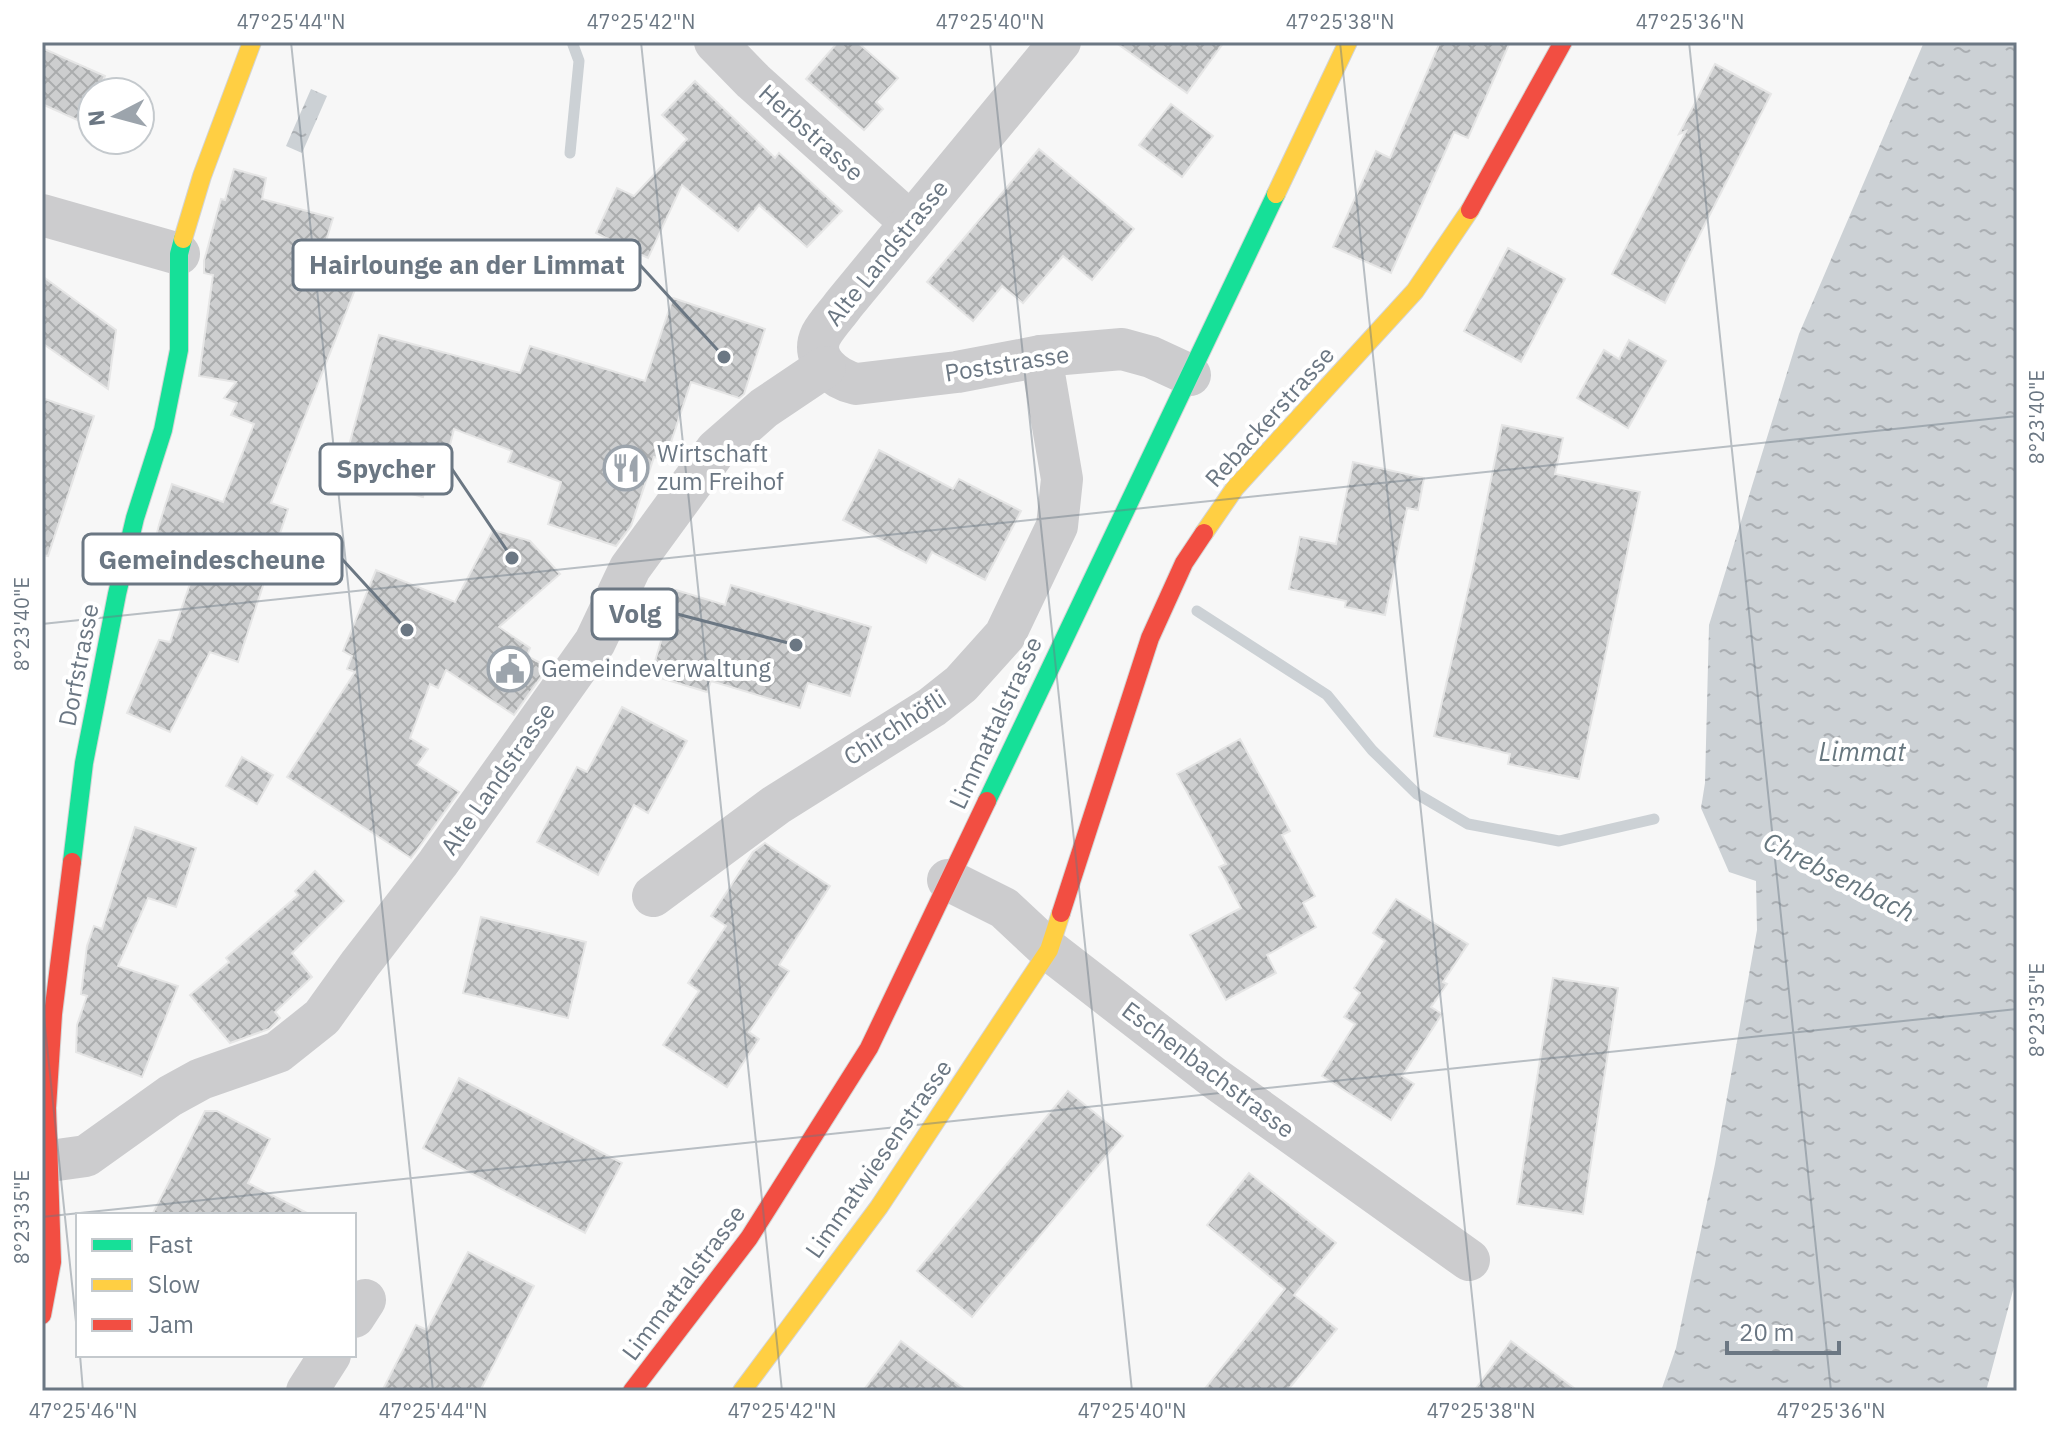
<svg xmlns="http://www.w3.org/2000/svg" width="2059" height="1433" font-family="'IBM Plex Sans',sans-serif">
<style>
.water{fill:url(#water-ripples)}
.lines{fill:none;stroke-linecap:round;stroke-linejoin:round}
.stream{stroke:#ccd1d5;stroke-width:11}
.building{fill:url(#building-cross-hatch);stroke:#e6e6e6;stroke-width:2}
.fast-casing{stroke:#d3d4d4;stroke-width:20}
.slow-casing{stroke:#d3d4d4;stroke-width:20}
.jam-casing{stroke:#d3d4d4;stroke-width:20}
.street{stroke:#ccccce;stroke-width:42}
.fast{stroke:#16e098;stroke-width:18}
.slow{stroke:#ffcf43;stroke-width:18}
.jam{stroke:#f24e42;stroke-width:18}
.ticks{fill:none;stroke:#6b7783;stroke-width:2;stroke-opacity:0.45}
.labels{text-anchor:middle;stroke-width:8;stroke-linejoin:round;paint-order:stroke}
.street-label{font-size:24px;fill:#6b7783;stroke:#fff}
.poi-label{font-size:24px;fill:#6b7783;stroke:#fff;text-anchor:start}
.water-label{font-size:26px;font-style:italic;fill:#67777f;stroke:#fff}
.leader{fill:none;stroke:#6b7783;stroke-width:3}
.callout-dot{fill:#6b7783;stroke:#fff;stroke-width:3}
.callout{fill:#fff;stroke:#6b7783;stroke-width:3}
.callout-label{font-size:26px;text-anchor:middle;font-weight:bold;fill:#6b7783}
.neatline{fill:none;stroke:#6b7783;stroke-width:3}
.ticks-label{font-size:20px;text-anchor:middle;fill:#6b7783}
</style>
<defs>
<pattern id="water-ripples" width="26" height="14" patternUnits="userSpaceOnUse" patternTransform="scale(2)"><rect width="26" height="14" fill="#ccd1d5"/><path d="M2 4q2-2 4 0t4 0M15 11q2-2 4 0t4 0" fill="none" stroke="#aaaeb2"/></pattern>
<pattern id="building-cross-hatch" width="8" height="8" patternUnits="userSpaceOnUse" patternTransform="scale(2)"><rect width="8" height="8" fill="#cdcecf"/><path d="M0 0l8 8M0 8l8-8" fill="none" stroke="#aaacad"/></pattern>
</defs>
<rect width="100%" height="100%" fill="#f7f7f7"/>
<g class="water">
<path d="M1924,42h93v1225l-2,16 -29,108h-325l15,-43 39,-184 42,-234 -1,-49 -27,-9 -28,-64 4,-25 4,-158 90,-291z"/>
<path d="M311,89l16,7 -25,57 -16,-7z"/>
</g>
<g class="lines">
<g class="stream">
<path d="M570,153l9,-92 -7,-19"/>
<path d="M1197,611l130,84 45,55 45,44 51,30 91,17 95,-22"/>
</g>
</g>
<g class="building">
<path d="M838,42h19l41,36 -22,24 7,7 -19,21 -58,-51z"/>
<path d="M1115,42h109l-37,51z"/>
<path d="M1440,42h70l-42,96 -14,-6 -63,141 -58,-26 43,-96 14,7z"/>
<path d="M42,48l63,28 -7,16h-6v12l-8,19 -42,-19z"/>
<path d="M1715,64l56,30 -106,209 -53,-29 74,-143 -7,3z"/>
<path d="M695,81l80,77 4,-5 63,58 -35,36 -48,-42 -21,26 -56,-46 -34,73 -52,-25 21,-45 17,8 53,-57 -25,-24z"/>
<path d="M1171,104l42,32 -31,41 -43,-32z"/>
<path d="M1039,149l95,80 -42,51 -29,-24 -40,47 -21,-17 -29,35 -46,-39z"/>
<path d="M234,169l32,9 -4,21 71,19 -17,56 40,13 -85,216 17,6 -50,153 -28,-10 -40,80 -43,-19 32,-73 11,2 24,-70 -43,-15 8,-32 13,-41 51,18 31,-78 -23,-9 6,-12 -13,-5 12,-16 -37,-6 14,-101 -9,-2v-12l17,-62 4,1z"/>
<path d="M1508,248l57,31 -44,83 -57,-31z"/>
<path d="M42,276l74,54 -8,59 -66,-46z"/>
<path d="M673,298l92,31 -21,65 -5,4 -48,-16 -26,78 -11,-3 -23,69 -15,20 -68,-22 13,-42 -53,-20 4,-11 -58,-22 -6,24 -13,-3 -12,47 -82,-22 38,-140 141,38 10,-27 115,35z"/>
<path d="M1629,340l37,21 -38,67 -51,-30 27,-48 15,9z"/>
<path d="M42,398l52,18 -46,140 -6,-1z"/>
<path d="M1502,425l61,13 -8,36 85,18 -61,287 -71,-15 2,-10 -76,-18 39,-167z"/>
<path d="M879,450l74,39 6,-10 62,32 -36,69 -53,-28 -6,11 -83,-43z"/>
<path d="M1353,462l71,16 -6,32 -11,-2 -22,107 -40,-8 1,-6 -57,-12 11,-52 36,7z"/>
<path d="M493,530l37,11 30,33 -61,53 31,21 -3,8 21,11 -34,48 -68,-45 -8,18 -8,-4 -20,54 18,11 -11,16 42,27 -48,66 -124,-81 68,-105 -8,-3 5,-13 -9,-5 33,-81 79,32z"/>
<path d="M731,585l140,42 -21,69 -42,-13 -8,25 -89,-27 -4,11 -56,-17 25,-85 49,15z"/>
<path d="M622,707l65,34 -39,72 -14,-8 -36,70 -61,-33 40,-75 10,5z"/>
<path d="M1240,739l50,92 -8,4 33,61 -12,7 13,24 -49,28 9,18 -50,27 -36,-65 51,-27 -22,-41 7,-3 -49,-90z"/>
<path d="M242,757l31,18 -16,29 -31,-18z"/>
<path d="M135,827l61,21 -20,59 -28,-9 -30,68 60,20 -36,91 -66,-25 1,-27 10,-29 -6,-2 6,-48 7,-20 8,3z"/>
<path d="M765,843l65,43 -51,79 10,6 -40,61 10,7 -32,48 -64,-42 36,-54 -11,-8 38,-57 -15,-10 42,-64z"/>
<path d="M315,871l29,30 -52,52 20,24 -37,35 5,6 -11,11 -39,14 -40,-48 39,-33 -3,-4 72,-63 -3,-4z"/>
<path d="M1396,899l72,45 -25,38 4,2 -16,23 11,7 -40,62 12,8 -23,36 -69,-44 33,-52 -11,-7 16,-24 -6,-5 31,-47 -12,-8z"/>
<path d="M481,917l105,25 -18,76 -105,-25z"/>
<path d="M1553,978l65,10 -35,226 -66,-10z"/>
<path d="M459,1078l163,85 -37,70 -162,-85z"/>
<path d="M1068,1091l55,45 -151,181 -55,-46z"/>
<path d="M205,1111h12l53,28 -22,44 63,32h-159z"/>
<path d="M1249,1173l87,70 -42,52 43,34 -50,62h-84l82,-102 -78,-64z"/>
<path d="M468,1252l66,34 -54,105h-98l34,-66 11,5z"/>
<path d="M901,1341l66,50h-104z"/>
<path d="M1511,1341l67,50h-104z"/>
</g>
<g class="lines">
<g class="fast-casing">
<g id="fast">
<path d="M987,801l289,-607"/>
<path d="M72,862l12,-99 33,-169 18,-76 28,-88 16,-80v-96l4,-15"/>
</g>
</g>
<g class="slow-casing">
<g id="slow">
<path d="M1276,194l72,-152"/>
<path d="M183,239l19,-63 50,-134"/>
<path d="M1204,533l31,-45 180,-197 55,-81"/>
<path d="M742,1391l137,-184 170,-257 12,-37"/>
</g>
</g>
<g class="jam-casing">
<g id="jam">
<path d="M1470,210l93,-168"/>
<path d="M1061,913l89,-275 34,-75 20,-30"/>
<path d="M42,1315l10,-53 -5,-154 6,-94 19,-152"/>
<path d="M632,1391l117,-153 120,-190 118,-247"/>
</g>
</g>
<g class="street">
<path d="M715,42l38,39 157,141"/>
<path d="M1060,42l-216,262c-7,10 -17,20 -23,31 -12,25 15,44 35,49l101,-12 84,-16 81,-7 29,8 39,18"/>
<path d="M42,215l137,39"/>
<path d="M948,880l56,28 45,42 164,127 256,183"/>
<path d="M653,896l123,-91 156,-98 29,-23 44,-49 52,-109 5,-47 -21,-123"/>
<path d="M50,1161l36,-5 84,-60 31,-17 77,-27 44,-35 38,-53 78,-101 157,-221 35,-74 86,-118 48,-42 61,-41"/>
<path d="M354,1317l11,-17"/>
<path d="M307,1391l23,-36"/>
</g>
<use href="#fast" class="fast"/>
<use href="#slow" class="slow"/>
<use href="#jam" class="jam"/>
</g>
<path class="ticks" d="M291,42l142,1349M641,42l141,1349M990,42l142,1349M1340,42l142,1349M1689,42l142,1349M42,624l1975,-208M42,998l36,343M42,1217l1975,-208M80,1355l3,36"/>
<defs>
<g id="restaurant-ring" transform="scale(2.3)"><circle r="9.5" fill="#fff" stroke="#9ca4ac" stroke-width="1.5"/><path d="M-5-6h1v4h1v-4h1v4h1v-4h1v5L-1.5 .5V6h-2V.5L-5-1ZM5-6V6H3V1.5H1.5Q1.5-4 5-6Z" fill="#9ca4ac"/></g>
<g id="civic-ring" transform="scale(2.3)"><circle r="9.5" fill="#fff" stroke="#9ca4ac" stroke-width="1.5"/><path d="M-.6-6.5H3V-4.5H.6V-3L4-1V1h2V6H-6V1h2V-1L-.6-3ZM-1.2 2.5V6h2.4V2.5Z" fill="#9ca4ac"/></g>
</defs>
<g fill-rule="evenodd">
<use href="#restaurant-ring" x="626" y="468"/>
<use href="#civic-ring" x="510" y="669"/>
</g>
<g class="labels">
<g class="street-label">
<text transform="translate(811 133) rotate(42)" y="8">Herbstrasse</text>
<text transform="translate(887 253) rotate(-51)" y="8">Alte Landstrasse</text>
<text transform="translate(1007 364) rotate(-9)" y="8">Poststrasse</text>
<text transform="translate(1270 417) rotate(-48)" y="8">Rebackerstrasse</text>
<text transform="translate(79 665) rotate(-79)" y="8">Dorfstrasse</text>
<text transform="translate(996 723) rotate(-65)" y="8">Limmattalstrasse</text>
<text transform="translate(895 728) rotate(-33)" y="8">Chirchhöfli</text>
<text transform="translate(498 779) rotate(-55)" y="8">Alte Landstrasse</text>
<text transform="translate(1208 1070) rotate(37)" y="8">Eschenbachstrasse</text>
<text transform="translate(879 1159) rotate(-55)" y="8">Limmatwiesenstrasse</text>
<text transform="translate(684 1283) rotate(-53)" y="8">Limmattalstrasse</text>
</g>
<g class="poi-label">
<text x="657" y="462">Wirtschaft<tspan x="657" dy="28">zum Freihof</tspan></text>
<text x="541" y="677">Gemeindeverwaltung</text>
</g>
<g class="water-label">
<text x="1862" y="761">Limmat</text>
<text transform="translate(1839 877) rotate(27)" y="9">Chrebsenbach</text>
</g>
</g>
<path class="leader" d="M724 357L640 265M512 558L452 469M407 630L342 559M796 645L677 614"/>
<g class="callout-dot">
<circle cx="724" cy="357" r="8"/>
<circle cx="512" cy="558" r="8"/>
<circle cx="407" cy="630" r="8"/>
<circle cx="796" cy="645" r="8"/>
</g>
<g class="callout">
<rect x="293" y="240" width="347" height="50" rx="8"/>
<rect x="320" y="444" width="132" height="50" rx="8"/>
<rect x="83" y="534" width="259" height="50" rx="8"/>
<rect x="592" y="589" width="85" height="50" rx="8"/>
</g>
<g class="callout-label">
<text x="467" y="274">Hairlounge an der Limmat</text>
<text x="386" y="478">Spycher</text>
<text x="212" y="569">Gemeindescheune</text>
<text x="635" y="623">Volg</text>
</g>
<rect width="2059" height="1433" fill="none" stroke="#ffffff" stroke-width="88"/>
<rect x="76" y="1213" width="280" height="144" fill="#ffffff" stroke="#c4c9cd" stroke-width="2"/>
<rect x="92" y="1239" width="40" height="12" fill="#16e098" stroke="#c4c9cd" stroke-width="2"/>
<text x="148" y="1253" font-size="24" fill="#6b7783">Fast</text>
<rect x="92" y="1279" width="40" height="12" fill="#ffcf43" stroke="#c4c9cd" stroke-width="2"/>
<text x="148" y="1293" font-size="24" fill="#6b7783">Slow</text>
<rect x="92" y="1319" width="40" height="12" fill="#f24e42" stroke="#c4c9cd" stroke-width="2"/>
<text x="148" y="1333" font-size="24" fill="#6b7783">Jam</text>
<g transform="translate(116 116) rotate(264)"><circle r="38" fill="#ffffff" stroke="#c4c9cd" stroke-width="2"/>
<path d="M0-6L14 30L0 20L-14 30Z" fill="#9ca4ac"/>
<text y="-12" font-size="22" font-weight="bold" text-anchor="middle" fill="#6b7783">N</text>
</g>
<path d="M1727 1341v12h112v-12" fill="none" stroke="#6b7783" stroke-width="4"/>
<text x="1739" y="1341" font-size="24" fill="#6b7783" stroke="#ffffff" stroke-width="6" paint-order="stroke">20 m</text>
<rect x="44" y="44" width="1971" height="1345" class="neatline"/>
<g class="ticks-label">
<text x="291" y="29">47°25'44"N</text>
<text x="641" y="29">47°25'42"N</text>
<text x="990" y="29">47°25'40"N</text>
<text x="1340" y="29">47°25'38"N</text>
<text x="1690" y="29">47°25'36"N</text>
<text transform="translate(2037 417) rotate(-90)" y="7">8°23'40"E</text>
<text transform="translate(22 624) rotate(-90)" y="7">8°23'40"E</text>
<text transform="translate(2037 1010) rotate(-90)" y="7">8°23'35"E</text>
<text transform="translate(22 1217) rotate(-90)" y="7">8°23'35"E</text>
<text x="83" y="1418">47°25'46"N</text>
<text x="433" y="1418">47°25'44"N</text>
<text x="782" y="1418">47°25'42"N</text>
<text x="1132" y="1418">47°25'40"N</text>
<text x="1481" y="1418">47°25'38"N</text>
<text x="1831" y="1418">47°25'36"N</text>
</g>
</svg>
